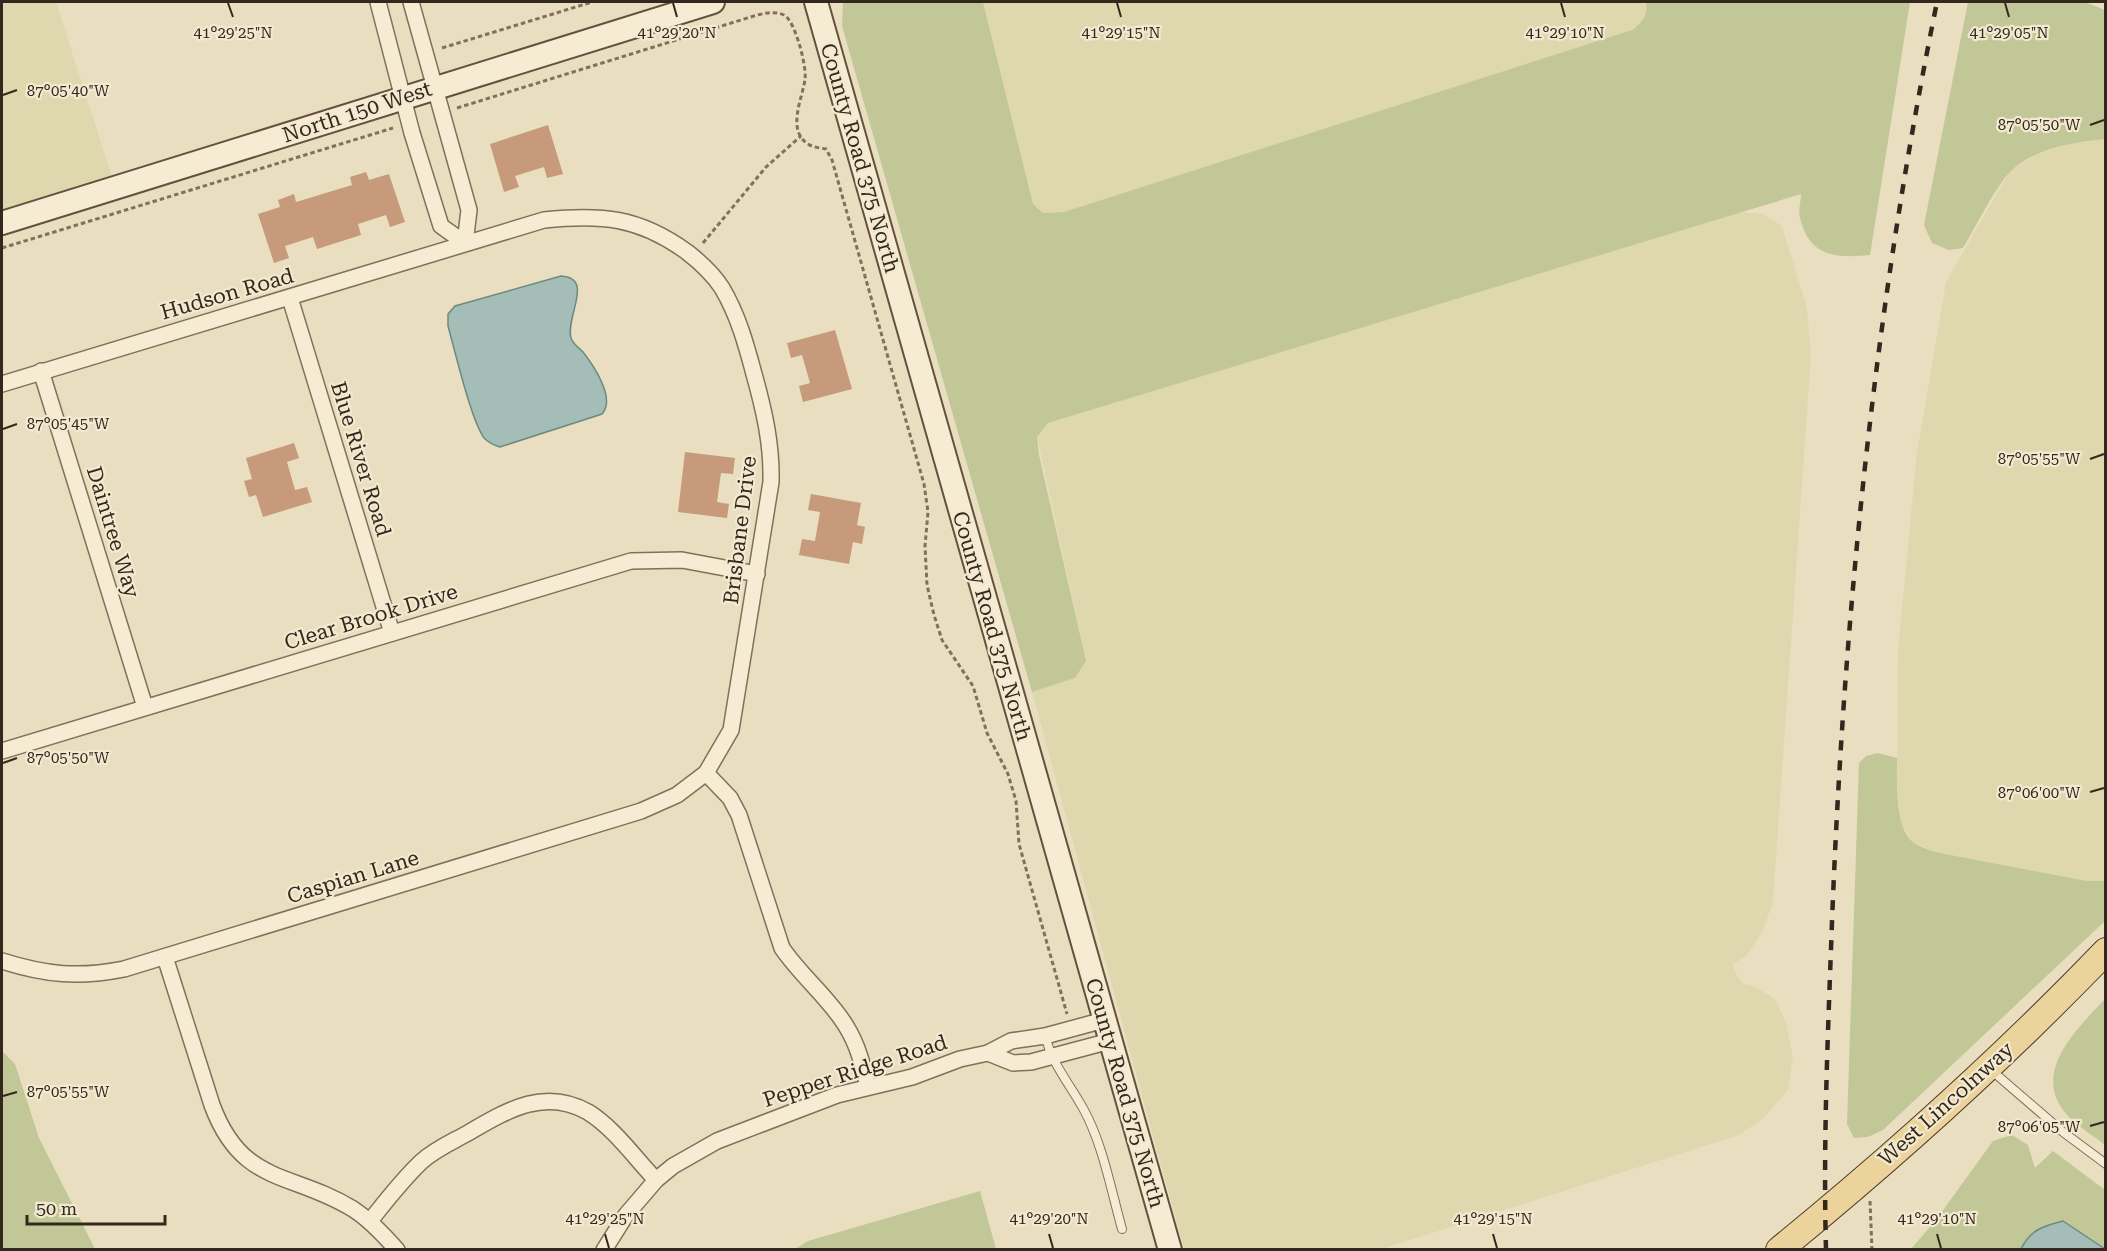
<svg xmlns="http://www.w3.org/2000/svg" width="2107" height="1251" font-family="'Roboto Serif',serif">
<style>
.farmland{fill:#dfd8af}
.green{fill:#c1c796}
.water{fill:#a4bdb6;stroke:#6c8a83;stroke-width:1.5}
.building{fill:#c69a7a}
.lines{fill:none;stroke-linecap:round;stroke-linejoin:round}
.lane-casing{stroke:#82705a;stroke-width:10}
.street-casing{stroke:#82705a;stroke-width:18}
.secondary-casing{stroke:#64513e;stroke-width:26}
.primary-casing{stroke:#503e2e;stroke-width:28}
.path{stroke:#82705a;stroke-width:3;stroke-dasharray:4.5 3;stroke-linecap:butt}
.lane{stroke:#f6ecd4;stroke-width:8}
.street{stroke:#f6ecd4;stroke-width:15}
.secondary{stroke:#f6ecd4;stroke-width:22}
.primary{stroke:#ebd39b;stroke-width:26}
.rail{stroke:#33281d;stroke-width:4.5;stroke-dasharray:10 10;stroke-linecap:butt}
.ticks{fill:none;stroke:#33281d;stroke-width:2}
.labels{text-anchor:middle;stroke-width:4.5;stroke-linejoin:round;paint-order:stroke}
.street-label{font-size:21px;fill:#33281d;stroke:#f2e9d0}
.ticks-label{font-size:15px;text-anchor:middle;fill:#33281d;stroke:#f2e9d0;stroke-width:4.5;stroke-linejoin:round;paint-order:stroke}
</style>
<rect width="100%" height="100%" fill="#eadec1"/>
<g class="farmland">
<path d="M2,2h54l56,175 -110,34z"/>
<path d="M983,2h663l2,5 -5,15 -11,8 -568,182 -21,1 -10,-9z"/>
<path d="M2105,139v742h-18l-152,-29 -23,-10 -11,-20 -4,-27 1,-146 19,-197 29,-170 63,-110 30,-19 29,-9z"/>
<path d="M1740,212l23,2 19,12 25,82 4,47 -38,547 -11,31 -16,23 -13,8 4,12 7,8 10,2 21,13 11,23 7,36 -5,32 -24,28 -25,17 -357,114h-198l-152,-557 43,-14 11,-17 -49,-224 11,-14z"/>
</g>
<g class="green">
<path d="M843,2h140l50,202 10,9 21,-1 568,-182c10,-7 17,-16 14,-28h264l-40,253c-34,3 -60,3 -70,-37 -2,-7 1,-17 1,-24l-753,229 -11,14 2,18 47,206 -11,17 -43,14 -190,-666z"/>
<path d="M1968,2h117l20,8v129c-33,4 -69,8 -95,33 -13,12 -36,58 -47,76l-14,2 -17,-7 -8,-18z"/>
<path d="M1878,753l19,5c0,22 -3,70 17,85 6,4 14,6 21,9l152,29h18v40l-222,209 -15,7 -14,1 -7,-14 12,-361 7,-7z"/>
<path d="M2105,999v146c-10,-8 -23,-16 -33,-25 -46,-43 3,-89 33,-121z"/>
<path d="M2,1051l13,13 24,74 56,111h-93z"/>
<path d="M2012,1135l16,10 7,23 18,-17 52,39v58l-79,-8 -5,9 -111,1 26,-30 57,-79z"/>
<path d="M980,1191l16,58h-201l13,-8z"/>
</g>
<g class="water">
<path d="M561,276c34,2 4,41 10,62 2,6 7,9 12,14 11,14 33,47 19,62l-102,33c-7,-2 -11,-4 -16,-9 -13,-18 -29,-87 -36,-112v-12l7,-8z"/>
<path d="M2063,1221l42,28h-84c9,-19 22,-23 42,-28z"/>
</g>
<g class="building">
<path d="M548,125l15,49 -16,4 -3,-11 -29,9 4,11 -15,5 -14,-48z"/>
<path d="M366,172l3,8 20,-6 16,48 -15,5 -4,-12 -28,9 3,11 -44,14 -4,-12 -28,9 4,12 -15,5 -16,-49 22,-7 -2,-7 16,-6 2,8 56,-17 -2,-8z"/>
<path d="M835,330l17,59 -49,13 -4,-16 11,-3 -8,-28 -11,3 -4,-15z"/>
<path d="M294,443l5,15 -12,4 8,28 12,-3 5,15 -49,15 -7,-22 -7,2 -5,-16 8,-2 -6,-21z"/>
<path d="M685,452l50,6 -2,16 -12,-1 -4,29 12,2 -2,14 -49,-6z"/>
<path d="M811,494l50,9 -4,22 8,2 -3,17 -9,-2 -4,22 -50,-9 3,-16 13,2 5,-29 -12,-2z"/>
</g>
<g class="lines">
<g class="lane-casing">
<g id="lane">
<path d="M1045,1036c8,30 25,48 39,74 19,35 27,80 38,119"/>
<path d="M1991,1070l72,62 43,32"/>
</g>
</g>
<g class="street-casing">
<g id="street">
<path d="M378,2l34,131 29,93 24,17"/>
<path d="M411,2l58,208 -4,33"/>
<path d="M290,298l102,335"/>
<path d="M41,371l104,336"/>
<path d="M2,384l542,-164c57,-6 95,-3 143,32 13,10 26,22 35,36 16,27 24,56 32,86 10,36 18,70 17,108l-40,248 -25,43 -29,22 -36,16 -517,158c-45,9 -78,6 -122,-8"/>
<path d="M2,751l629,-190 51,-1 75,14"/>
<path d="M706,773l24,25 9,17 43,133c19,28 48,51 64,78 12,19 17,40 22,61"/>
<path d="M165,957l47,148c30,81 79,66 141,104 17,11 31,26 44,41"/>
<path d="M988,1053l25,10 18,-1 79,-21"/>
<path d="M370,1221c16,-20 32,-41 51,-59 14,-13 31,-20 47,-29 38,-22 76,-46 120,-21 26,16 47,46 68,68"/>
<path d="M604,1250l22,-35 30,-35 17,-14 44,-25 120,-46 75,-18 48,-18 28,-6 23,-12 34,-5 59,-16"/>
</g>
</g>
<g class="secondary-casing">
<g id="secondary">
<path d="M816,2l354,1248"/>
<path d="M2,223l711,-221"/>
</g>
</g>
<g class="primary-casing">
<path id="primary" d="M1779,1250c114,-93 225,-193 327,-299"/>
</g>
<g class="path">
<path d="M442,48l150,-46"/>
<path d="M457,108l300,-93c9,-2 18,-4 27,0 11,5 23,52 21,64 -2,18 -19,51 3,65 4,3 12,4 18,5l6,11 92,324 4,28 -3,34 2,39 7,30 8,25 31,46 14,47 21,41 8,27 3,43 48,170"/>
<path d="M703,243l63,-76 35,-31"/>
<path d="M2,248l391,-120"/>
<path d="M1870,1201l2,49"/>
</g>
<use href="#lane" class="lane"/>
<use href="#street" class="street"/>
<use href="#secondary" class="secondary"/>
<use href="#primary" class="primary"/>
<path class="rail" d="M1826,1250c-3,-110 2,-219 6,-328 12,-309 43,-617 105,-920"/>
</g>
<path class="ticks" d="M228,3l5,14M673,3l4,14M1117,3l4,14M1561,3l4,14M2005,3l4,14M3,95l14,-5M2090,125l14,-5M3,429l14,-5M2090,459l14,-5M3,763l14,-5M2090,792l14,-4M3,1096l14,-4M2090,1126l14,-4M605,1234l4,14M1049,1234l4,14M1493,1234l4,14M1937,1234l4,14"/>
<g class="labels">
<g class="street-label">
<text transform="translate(357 112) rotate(-18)" y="7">North 150 West</text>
<text transform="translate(860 158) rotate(74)" y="7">County Road 375 North</text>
<text transform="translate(227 294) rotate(-16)" y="7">Hudson Road</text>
<text transform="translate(361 459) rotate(73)" y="7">Blue River Road</text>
<text transform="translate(740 530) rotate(-83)" y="7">Brisbane Drive</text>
<text transform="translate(113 532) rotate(73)" y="7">Daintree Way</text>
<text transform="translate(371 617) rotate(-17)" y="7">Clear Brook Drive</text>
<text transform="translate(992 626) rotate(74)" y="7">County Road 375 North</text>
<text transform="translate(353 877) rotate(-17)" y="7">Caspian Lane</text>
<text transform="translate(855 1071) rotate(-18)" y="7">Pepper Ridge Road</text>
<text transform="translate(1125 1093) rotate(74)" y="7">County Road 375 North</text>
<text transform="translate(1946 1104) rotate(-42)" y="7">West Lincolnway</text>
</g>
</g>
<g class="ticks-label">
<text x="233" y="38">41°29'25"N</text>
<text x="677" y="38">41°29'20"N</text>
<text x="1121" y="38">41°29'15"N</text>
<text x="1565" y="38">41°29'10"N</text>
<text x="2009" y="38">41°29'05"N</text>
<text x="68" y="96">87°05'40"W</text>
<text x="2039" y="130">87°05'50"W</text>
<text x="68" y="429">87°05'45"W</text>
<text x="2039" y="464">87°05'55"W</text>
<text x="68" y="763">87°05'50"W</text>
<text x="2039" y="798">87°06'00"W</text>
<text x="68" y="1097">87°05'55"W</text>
<text x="2039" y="1132">87°06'05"W</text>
<text x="605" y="1224">41°29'25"N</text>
<text x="1049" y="1224">41°29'20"N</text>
<text x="1493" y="1224">41°29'15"N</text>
<text x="1937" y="1224">41°29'10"N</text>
</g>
<rect width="2107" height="1251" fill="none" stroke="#33281d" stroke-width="6"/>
<path d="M27 1215v9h138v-9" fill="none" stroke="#33281d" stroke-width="3"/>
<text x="36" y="1215" font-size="18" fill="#33281d" stroke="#f2e9d0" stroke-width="4.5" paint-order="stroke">50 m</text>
</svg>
